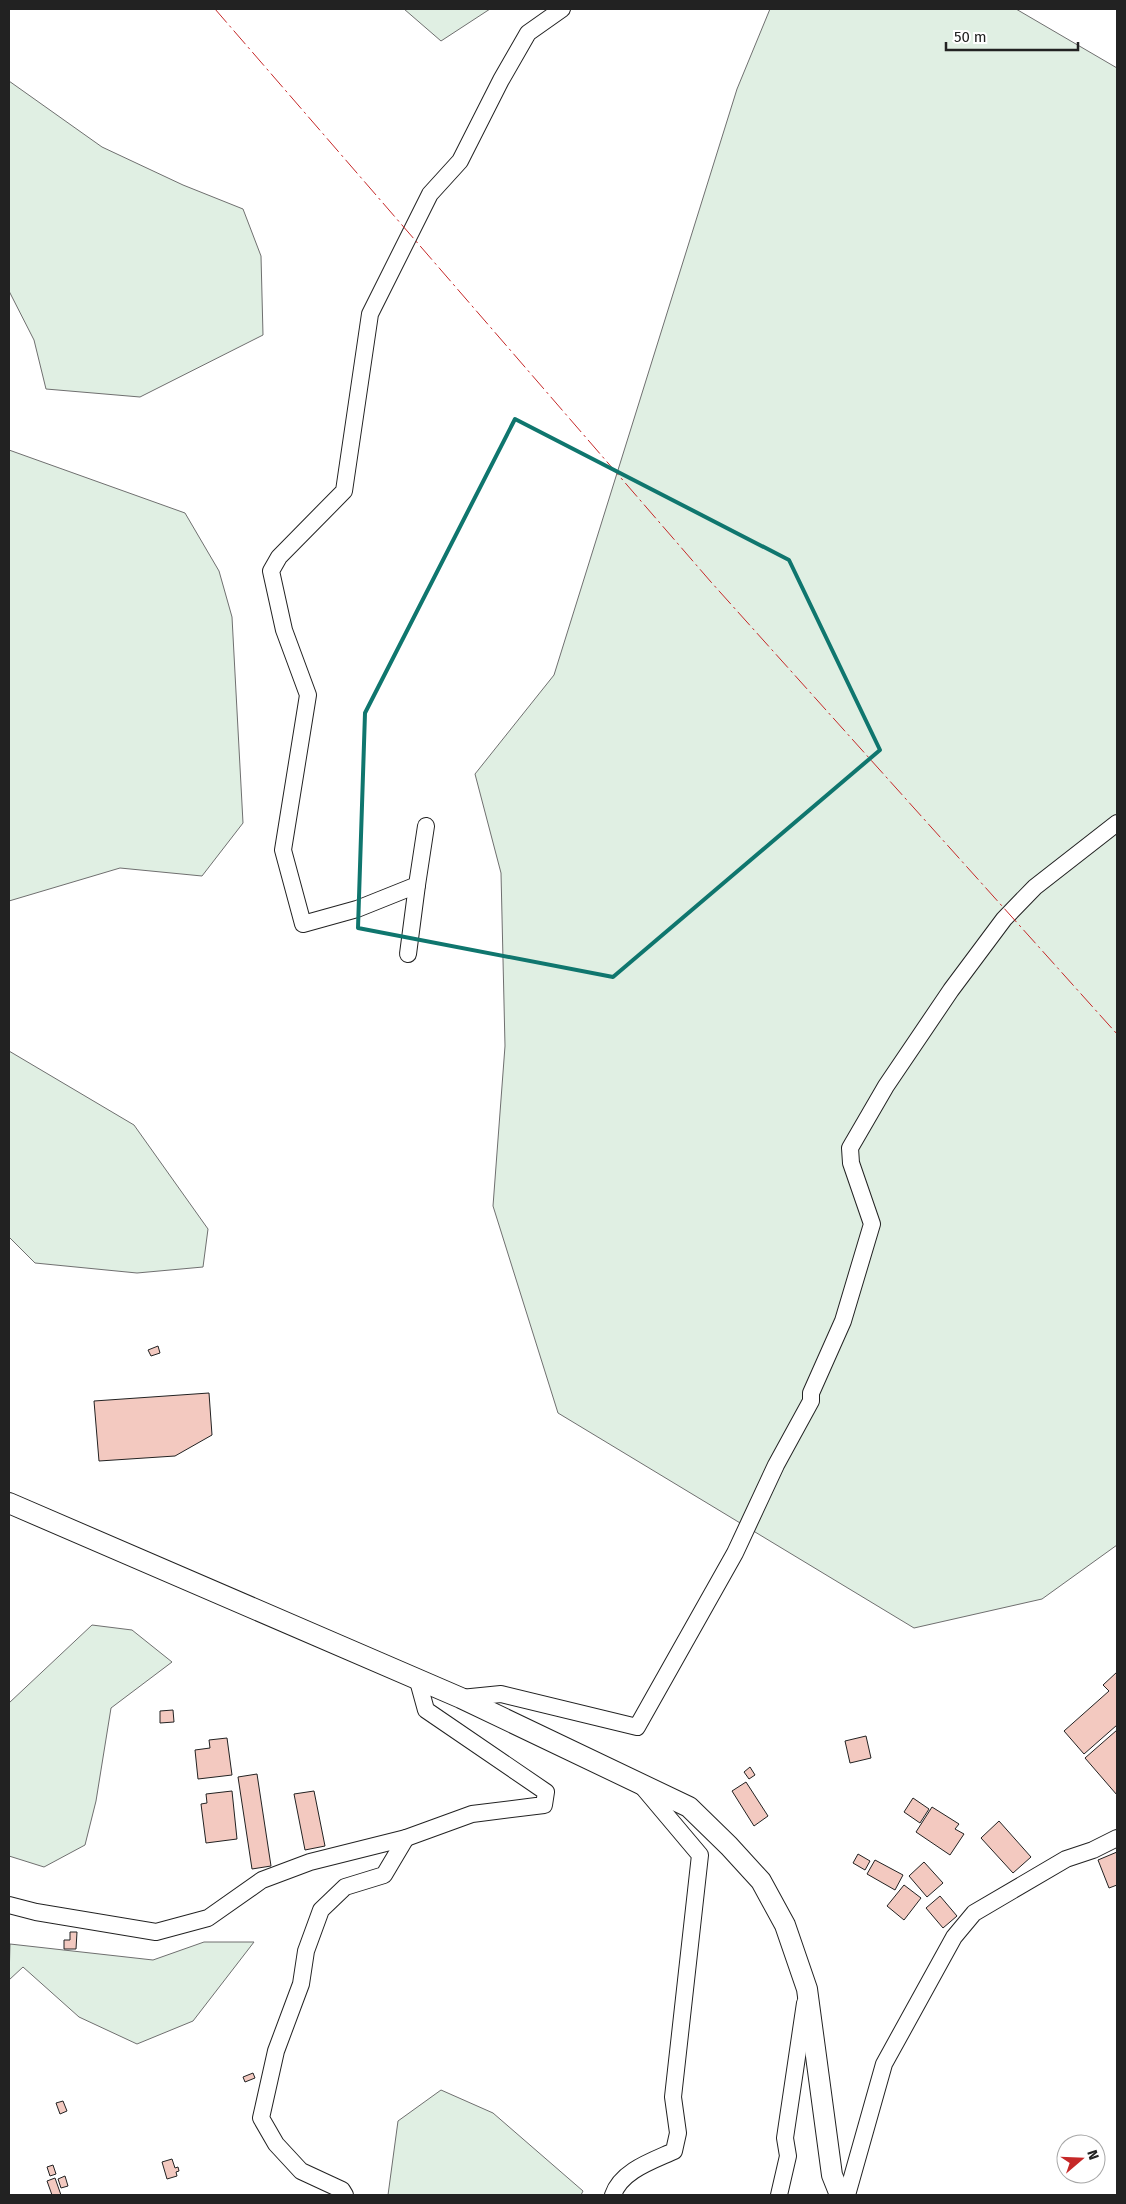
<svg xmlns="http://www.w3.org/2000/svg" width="1126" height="2204" font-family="'Fira Sans',sans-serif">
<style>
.green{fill:#e0efe3;stroke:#6f6f6f}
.building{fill:#f3c9c0;stroke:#222}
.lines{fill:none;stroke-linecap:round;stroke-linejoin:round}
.minor-casing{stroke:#222;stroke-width:18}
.tertiary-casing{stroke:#222;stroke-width:22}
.minor{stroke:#fff;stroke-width:16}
.tertiary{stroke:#fff;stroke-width:20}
.power{stroke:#c62828;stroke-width:1;stroke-dasharray:18 4 2.5 4;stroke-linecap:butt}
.marked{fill:none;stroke:#0f766e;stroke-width:4;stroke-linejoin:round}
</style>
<rect width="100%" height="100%" fill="#fff"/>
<g class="green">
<path d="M404,9h86l-49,32z"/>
<path d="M770,9h246l101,59v1477l-75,54 -128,29 -356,-215 -65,-207 12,-160 -4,-173 -26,-99 79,-99 183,-586z"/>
<path d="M9,81l93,66 81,38 60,24 18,47 2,79 -123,62 -94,-8 -12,-49 -25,-49z"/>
<path d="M9,450l176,63 34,58 13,46 11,206 -41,53 -82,-8 -111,33z"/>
<path d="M9,1051l125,74 74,104 -5,38 -66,6 -102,-10 -26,-26z"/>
<path d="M92,1625l40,5 40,32 -61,46 -15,93 -11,44 -41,22 -35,-11v-153z"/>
<path d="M204,1942h50l-61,79 -56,23 -58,-27 -56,-50 -14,13 1,-36 143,16z"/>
<path d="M441,2090l52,23 90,78 -2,4h-193l10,-74z"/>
</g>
<g class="building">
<path d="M158,1346l2,7 -9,3 -3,-6z"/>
<path d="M209,1393l3,42 -37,21 -76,5 -5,-60z"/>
<path d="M1117,1672v53l-33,29 -20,-23 45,-40 -6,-6z"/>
<path d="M173,1710l1,12 -14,1v-12z"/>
<path d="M1117,1730v65l-32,-37z"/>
<path d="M866,1736l5,22 -21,5 -5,-22z"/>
<path d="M227,1738l5,37 -34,4 -3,-29 15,-2 -1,-8z"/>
<path d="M750,1767l5,8 -6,4 -5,-7z"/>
<path d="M257,1774l14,92 -19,3 -14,-92z"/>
<path d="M746,1782l22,34 -14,10 -22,-35z"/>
<path d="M232,1791l5,48 -31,4 -5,-39 6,-1 -1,-9z"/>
<path d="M314,1791l11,55 -20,4 -11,-56z"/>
<path d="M913,1798l16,11 -9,14 -16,-11z"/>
<path d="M932,1807l27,17 -4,5 9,5 -14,21 -34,-23z"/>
<path d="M999,1821l32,36 -18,16 -32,-35z"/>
<path d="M1117,1852v33l-8,3 -11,-28z"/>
<path d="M858,1854l12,7 -5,9 -12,-7z"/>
<path d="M875,1860l28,15 -8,15 -28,-16z"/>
<path d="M924,1862l19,21 -16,14 -18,-21z"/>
<path d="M904,1885l17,13 -17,22 -17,-14z"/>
<path d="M940,1896l17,20 -14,12 -17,-20z"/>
<path d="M70,1932h7l-1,17h-12v-9h6z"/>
<path d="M253,2073l2,5 -10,4 -2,-5z"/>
<path d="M63,2101l4,10 -7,3 -4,-11z"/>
<path d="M172,2159l3,9 3,-1 1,4 -3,1 1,4 -10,3 -5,-17z"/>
<path d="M53,2165l3,9 -6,2 -3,-9z"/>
<path d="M65,2176l3,10 -7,2 -3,-9z"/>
<path d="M55,2178l6,17h-9l-5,-14z"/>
</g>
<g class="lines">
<g class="minor-casing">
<g id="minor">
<path d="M426,826l-9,59 -60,24 -54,15 -20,-74 25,-155 -24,-65 -13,-59 8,-14 65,-66 26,-177 60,-120 30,-33 41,-81 27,-47 34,-24"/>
<path d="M408,954l9,-69"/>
<path d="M461,1698l40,-4 136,33 98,-174 41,-88 35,-64v-8l32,-72 29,-97 -21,-61 -1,-15 36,-62 65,-96 53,-71 31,-32 82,-64"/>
<path d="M9,1905l27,7 120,20 52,-14 54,-38 48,-18 96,-24 66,-24 72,-9 2,-13 -120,-82 -8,-29"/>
<path d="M345,2195l-3,-5 -41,-19 -25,-27 -15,-26 15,-67 25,-67 5,-33 15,-41 24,-23 39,-12 22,-37"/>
<path d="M613,2195c8,-24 39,-34 61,-44l4,-18 -5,-36 27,-242 -59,-70"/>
<path d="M779,2195l9,-39 -3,-18 20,-135"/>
<path d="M847,2195l37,-131 70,-127 20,-24 92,-54 27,-9 24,-12"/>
</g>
</g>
<g class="tertiary-casing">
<path id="tertiary" d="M9,1503l452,195 228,109 40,39 32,35 24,44 22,64 25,186 8,20"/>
</g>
<use href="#minor" class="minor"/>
<use href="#tertiary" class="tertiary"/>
<path class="power" d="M215,9l496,573 406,452"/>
</g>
<path class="marked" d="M515,419l274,141 91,190 -267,227 -255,-49 7,-215z"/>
<rect width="1126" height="2204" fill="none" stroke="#222222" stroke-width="20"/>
<g transform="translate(1081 2159) rotate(71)"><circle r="24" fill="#ffffff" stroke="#a7a7a7"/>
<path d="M0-4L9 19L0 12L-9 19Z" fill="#c62828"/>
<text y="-8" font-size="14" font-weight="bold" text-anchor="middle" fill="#222222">N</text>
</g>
<path d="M946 42v8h132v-8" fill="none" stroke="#222222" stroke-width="2.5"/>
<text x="954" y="42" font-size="15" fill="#222222" stroke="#ffffff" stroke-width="4" paint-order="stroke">50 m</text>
</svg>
